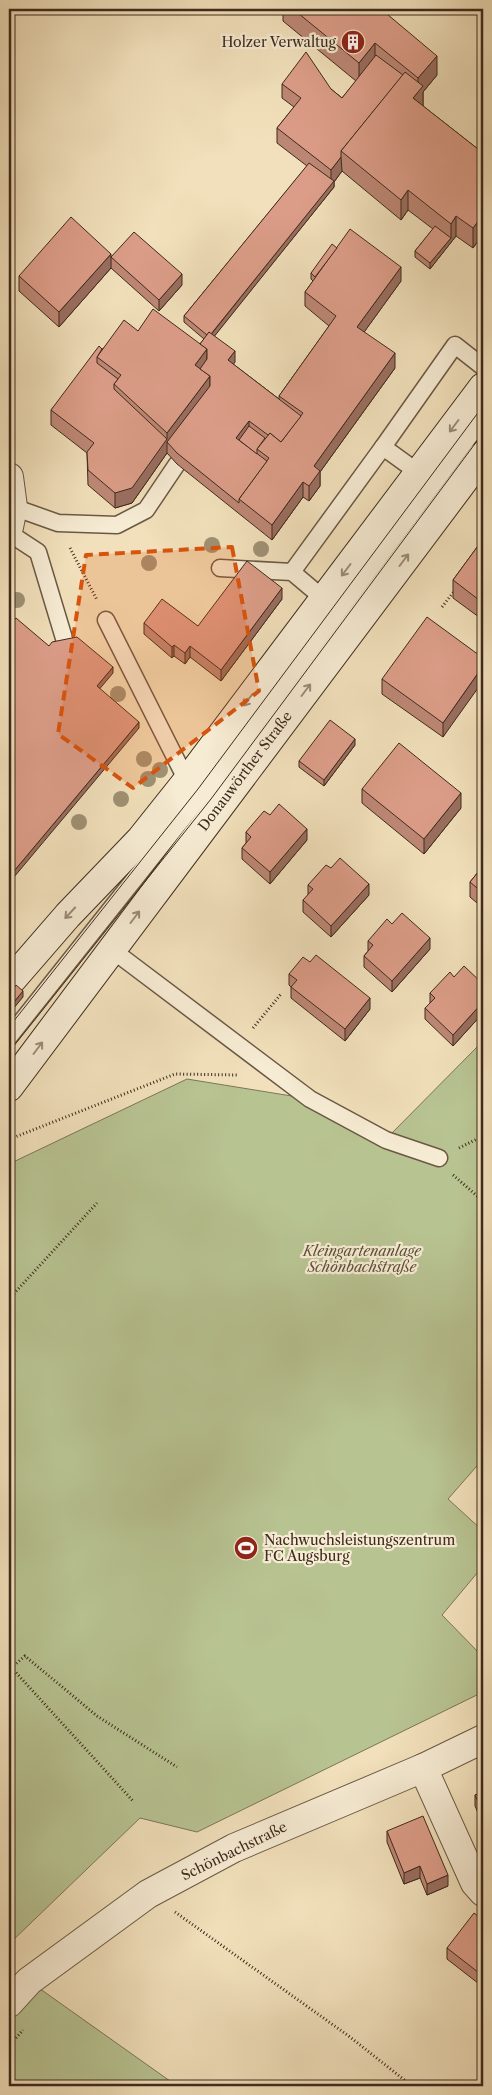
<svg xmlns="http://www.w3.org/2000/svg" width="492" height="2095" font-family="'Libre Caslon Text',serif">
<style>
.green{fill:#b8c392;stroke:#7b7658}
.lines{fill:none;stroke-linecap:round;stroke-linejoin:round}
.service-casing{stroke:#6b5844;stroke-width:19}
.minor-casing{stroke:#6b5844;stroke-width:30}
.secondary-casing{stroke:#3e2a1d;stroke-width:30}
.path{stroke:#3e2a1d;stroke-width:3;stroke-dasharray:1 2.5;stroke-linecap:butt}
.service{stroke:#f6ebd3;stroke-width:16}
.minor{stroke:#f6ebd3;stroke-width:28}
.secondary{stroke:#f6ebd3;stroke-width:28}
.tram{stroke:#3e2a1d;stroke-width:1}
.tree{fill:#9f9174}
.wall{fill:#bd8775;stroke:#3e2a1d}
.shaded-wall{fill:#9a6e5f;stroke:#3e2a1d}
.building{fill:#dc9d88;stroke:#3e2a1d}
.oneway{stroke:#9a8a78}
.marked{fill:#d7540e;fill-opacity:0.2;stroke:#d7540e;stroke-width:4;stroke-dasharray:10 6;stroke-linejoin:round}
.labels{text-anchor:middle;stroke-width:4.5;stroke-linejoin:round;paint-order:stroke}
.poi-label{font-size:14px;fill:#3e2a1d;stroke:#f6ebd3;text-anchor:end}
.street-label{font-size:14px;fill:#3e2a1d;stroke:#f6ebd3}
.park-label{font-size:14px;font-style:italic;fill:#5c503a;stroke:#f6ebd3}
</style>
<rect width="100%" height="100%" fill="#f1e0bb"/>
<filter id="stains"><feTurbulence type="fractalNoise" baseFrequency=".004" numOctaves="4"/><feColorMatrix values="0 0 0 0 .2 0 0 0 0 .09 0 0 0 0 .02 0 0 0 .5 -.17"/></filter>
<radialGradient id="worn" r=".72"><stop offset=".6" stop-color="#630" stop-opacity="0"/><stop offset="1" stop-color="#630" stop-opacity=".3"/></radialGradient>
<g class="green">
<path d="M483,1041v418l-35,40 35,32v35l-41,49 41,42v35l-286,140 -57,-14 -131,126v-780l178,-85 123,20 76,40z"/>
<path d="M29,1981l148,105h-168v-83z"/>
</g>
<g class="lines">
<g class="service-casing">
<g id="service">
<path d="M419,473l-36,-26 72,-102 28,22"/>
<path d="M13,507l45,16 59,2 29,-15 31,-46"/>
<path d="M9,533l29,19 28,93"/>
<path d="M220,568l72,4 32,27"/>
<path d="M292,572l91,-125"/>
<path d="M106,620l81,161"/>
<path d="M111,949l199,150 76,41 53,18"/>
<path d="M9,1037l194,-244 280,-375"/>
</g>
</g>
<g class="minor-casing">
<g id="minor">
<path d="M9,477l4,30 -4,20"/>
<path d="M423,1768l52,115 8,9"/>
<path d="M9,2003l20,-22 119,-87 86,-46 189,-80 60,-29"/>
</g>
</g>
<g class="secondary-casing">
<g id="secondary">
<path d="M9,983l59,-68 72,-75 47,-59 296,-394"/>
<path d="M9,1087l474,-632"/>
</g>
</g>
<g class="path">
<path d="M70,548l27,52"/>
<path d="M442,607l13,-17"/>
<path d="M253,1028l28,-34"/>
<path d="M10,1139l165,-65 62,1"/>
<path d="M459,1148l24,-12"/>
<path d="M453,1175l30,26"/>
<path d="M9,1299l88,-96"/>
<path d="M9,1665l124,136"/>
<path d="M11,1668l14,-12 72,60 80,51"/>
<path d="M175,1912l175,125 62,49"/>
<path d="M9,2046l14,-16"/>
</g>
<use href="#service" class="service"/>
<use href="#minor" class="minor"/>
<use href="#secondary" class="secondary"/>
<g class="tram">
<path d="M9,1027l189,-238 285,-383"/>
<path d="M9,1052l202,-253 272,-366"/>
</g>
</g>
<g class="tree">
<circle cx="212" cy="545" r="8"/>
<circle cx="261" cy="549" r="8"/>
<circle cx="149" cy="563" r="8"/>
<circle cx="17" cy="600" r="8"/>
<circle cx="118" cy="694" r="8"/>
<circle cx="144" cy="759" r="8"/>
<circle cx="160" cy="770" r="8"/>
<circle cx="148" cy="779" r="8"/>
<circle cx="121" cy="799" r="8"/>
<circle cx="79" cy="822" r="8"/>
</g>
<g class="wall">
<path d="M283,9h98l56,66 -14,17v14l60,47v92l-5,-4 -5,7 -17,-12 -26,33 -15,-12v-6l18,-22 -25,-19 -7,10 -59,-49 -8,11v5l-120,149 21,26 -2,2 46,35v-3l50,-70 -24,-20v-14l8,-11 -2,-2v-6l26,-25 64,33 -37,51 31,36 -75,104v14l-11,15 -6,-4 -31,43 -95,-76 -10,-11 -35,50 -17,5 -27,-23 -1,-32 -36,-28v-15l51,-61 36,-18 62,13 4,-5 -20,-17v-6l123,-150 -30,-23v-15l17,-21 -12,-9v-14l49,5 11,9 14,-17 -73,-60z"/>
<path d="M111,257l71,28 -23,26 -48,-43 -52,59 -40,-36v-15z"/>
<path d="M483,539v81l-30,-22v-18z"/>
<path d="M282,599l-61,82 -31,-24 -5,7 -11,-8 -2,2 -28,-24v-11l54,3z"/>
<path d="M483,658l-40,79 -61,-43v-15z"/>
<path d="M355,745l-31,41 -25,-19v-6z"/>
<path d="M362,789l99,19 -37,46 -62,-51z"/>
<path d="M270,815l37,25 -37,44 -28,-25v-11l4,-5v-11z"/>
<path d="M483,866v42l-13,-11v-15z"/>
<path d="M331,868l38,27 -38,42 -28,-25v-12l5,-5v-10z"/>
<path d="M392,924l38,25 -38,43 -28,-25v-11l4,-5v-10z"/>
<path d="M289,974l81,35 -25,32 -54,-43v-11l-2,-2z"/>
<path d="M454,977l29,7v29l-30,33 -28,-27v-11l5,-5v-10z"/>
<path d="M483,1792v32l-8,-18v-11z"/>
<path d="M387,1831l61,55 -21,9 -7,-17 -16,6 -17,-42z"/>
<path d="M483,1920v67l-36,-28v-11z"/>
</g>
<g class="shaded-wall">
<path d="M375,43v20l-16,20v-20z"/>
<path d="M437,56v19l-14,17v14l-10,-8 5,-6v-14z"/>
<path d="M341,157l1,14 -8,11v5l-125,156v-6l122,-153v-14z"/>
<path d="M408,190v20l-7,10v-20z"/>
<path d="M483,215v19l-5,-4v11l-5,7v-20z"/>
<path d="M456,216v20l-26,33v-6l21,-25v-14z"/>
<path d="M111,254v14l-52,59v-15z"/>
<path d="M401,267v14l-44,61v-15z"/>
<path d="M182,274v11l-23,26v-11z"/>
<path d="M207,349v21l-7,9 -5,-14z"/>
<path d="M235,351v11l-7,10v-12z"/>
<path d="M395,353v15l-75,104v14l-11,15v-15l5,-20z"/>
<path d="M210,376v21l-43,45v11l-35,50 -17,5v-15l52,-54v-6z"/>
<path d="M249,421v11l-10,13 -3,-7z"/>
<path d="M303,482v15l-31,43v-15z"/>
<path d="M282,588v11l-61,82v-11z"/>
<path d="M174,645v11l-2,2v-11z"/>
<path d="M190,646v11l-5,7v-11z"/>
<path d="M483,666v15l-40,56v-14z"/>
<path d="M113,667v6l-16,19v-6z"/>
<path d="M139,722v6l-130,155v-6z"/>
<path d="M355,739v6l-31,41v-6z"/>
<path d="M461,793v15l-37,46v-15z"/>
<path d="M307,829v11l-37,44v-12z"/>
<path d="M369,884v11l-38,42v-11z"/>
<path d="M430,938v11l-38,43v-11z"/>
<path d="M23,991v6l-14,17v-6z"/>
<path d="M370,998v11l-25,32v-12z"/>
<path d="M483,1002v11l-30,33v-11z"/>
<path d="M420,1866v12l-16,6v-11z"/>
<path d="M448,1875v11l-21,9v-11z"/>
</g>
<g class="building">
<path d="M293,9h88l56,47 -19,22 -43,-35 -16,20z"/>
<path d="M306,52l25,37 11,9 34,-43 27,20 -62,76v6l-10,13 -54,-42 24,-30 -19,-14z"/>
<path d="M405,72l18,14 -10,12 70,55v62l-10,13 -17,-12 -5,8 -43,-34 -7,10 -60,-49z"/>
<path d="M309,163l25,18 -123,153 -2,-2 -2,3 -23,-19z"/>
<path d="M71,217l40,37 -52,58 -40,-36z"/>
<path d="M483,224v10l-5,-4z"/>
<path d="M435,226l16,12 -21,25 -15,-12z"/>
<path d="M350,229l51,38 -44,60 38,26 -81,113 6,5 -11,15 -6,-4 -31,43 -33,-26 30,-41 -12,-9 13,-16 11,9 22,-29 -24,-17 57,-80 -31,-24z"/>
<path d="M134,232l48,42 -23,26 -48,-43z"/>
<path d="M332,244l5,4 -22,29 -4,-4z"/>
<path d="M153,309l54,40 -12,16 15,11 -43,57 -53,-49 7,-9 -24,-18 27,-37 14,11z"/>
<path d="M209,332l26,19 -7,9 73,56 -20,26 -11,-9 -2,2 -19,-14 -13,17 31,23 -28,38v4l-62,-50 -10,-11 43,-56v-10l-10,-7 7,-10v-10l-7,-5z"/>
<path d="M99,346l3,3 -5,8v6l21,16 -4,5v5l53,50 -35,49 -17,5 -27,-23 -1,-18 7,-9 -43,-33z"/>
<path d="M249,426l16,12 -8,11v5l-18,-14z"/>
<path d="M483,539v64l-30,-23z"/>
<path d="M247,561l35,27 -61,82 -31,-24 -5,7 -11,-8 -2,2 -28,-24 18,-24 36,27z"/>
<path d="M427,617l56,41v8l-40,57 -61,-44z"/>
<path d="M16,618l33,28 3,-4 25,-5 36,30 -16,19 42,36 -130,155v-251z"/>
<path d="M330,720l25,19 -31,41 -25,-19z"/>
<path d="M399,743l62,50 -37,46 -62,-50z"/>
<path d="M279,804l28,25 -37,43 -28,-24 9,-11 -5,-5 18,-21 6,4z"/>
<path d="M340,858l29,26 -38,42 -28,-26 10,-11 -5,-4 18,-20 5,3z"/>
<path d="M483,866v27l-13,-11z"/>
<path d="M402,913l28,25 -38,43 -28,-25 9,-11 -5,-4 19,-22 5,5z"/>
<path d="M316,955l54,43 -25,31 -54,-42 6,-7 -8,-6 14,-17 7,5z"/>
<path d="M464,966l19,18v18l-30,33 -28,-27 10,-10 -5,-5 20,-21 4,5z"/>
<path d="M16,985l7,6 -14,17v-13z"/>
<path d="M483,1792v21l-8,-18z"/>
<path d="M423,1816l25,59 -21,9 -7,-18 -16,7 -17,-42z"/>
<path d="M474,1913l9,7v56l-36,-28z"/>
</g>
<defs><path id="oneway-shaft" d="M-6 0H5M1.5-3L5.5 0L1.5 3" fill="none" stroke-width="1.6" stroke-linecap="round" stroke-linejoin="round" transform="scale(1.25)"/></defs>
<g class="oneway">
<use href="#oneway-shaft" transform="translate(454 426) rotate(127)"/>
<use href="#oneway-shaft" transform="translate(404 560) rotate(-53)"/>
<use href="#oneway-shaft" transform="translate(346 570) rotate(127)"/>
<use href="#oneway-shaft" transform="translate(306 690) rotate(-53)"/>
<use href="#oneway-shaft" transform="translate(248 700) rotate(127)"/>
<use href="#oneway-shaft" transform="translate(70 913) rotate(133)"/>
<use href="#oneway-shaft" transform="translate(135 917) rotate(-53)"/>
<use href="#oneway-shaft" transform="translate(38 1048) rotate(-53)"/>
</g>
<path class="marked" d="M232,547l27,144 -126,97 -75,-54 28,-179z"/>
<defs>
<g id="building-disc" transform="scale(1.25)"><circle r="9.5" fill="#8f2418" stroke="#f6ebd3"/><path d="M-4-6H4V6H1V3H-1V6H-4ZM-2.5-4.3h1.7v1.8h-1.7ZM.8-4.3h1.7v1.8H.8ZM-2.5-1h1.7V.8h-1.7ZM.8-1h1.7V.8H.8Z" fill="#fff"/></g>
<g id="stadium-disc" transform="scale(1.25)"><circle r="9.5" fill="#8f2418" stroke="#f6ebd3"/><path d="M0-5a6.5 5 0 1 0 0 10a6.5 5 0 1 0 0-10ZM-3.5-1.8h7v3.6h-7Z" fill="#fff"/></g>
</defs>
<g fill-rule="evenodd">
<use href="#building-disc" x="353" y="42"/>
<use href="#stadium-disc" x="246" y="1548"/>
</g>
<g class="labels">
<g class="poi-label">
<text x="336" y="47">Holzer Verwaltug</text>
<text x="264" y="1545" text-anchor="start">Nachwuchsleistungszentrum<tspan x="264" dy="16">FC Augsburg</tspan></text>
</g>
<g class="street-label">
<text transform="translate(245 771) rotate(-53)" y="5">Donauwörther Straße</text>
<text transform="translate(234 1851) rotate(-26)" y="5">Schönbachstraße</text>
</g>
<g class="park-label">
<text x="362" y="1256">Kleingartenanlage<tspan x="362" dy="16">Schönbachstraße</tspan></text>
</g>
</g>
<rect width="492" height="2095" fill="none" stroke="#f1e0bb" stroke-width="30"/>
<rect x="10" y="10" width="472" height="2075" fill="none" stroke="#3e2a1d" stroke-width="2.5"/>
<rect x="15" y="15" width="462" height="2065" fill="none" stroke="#3e2a1d"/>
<rect width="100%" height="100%" filter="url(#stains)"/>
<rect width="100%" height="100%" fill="url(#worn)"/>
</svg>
